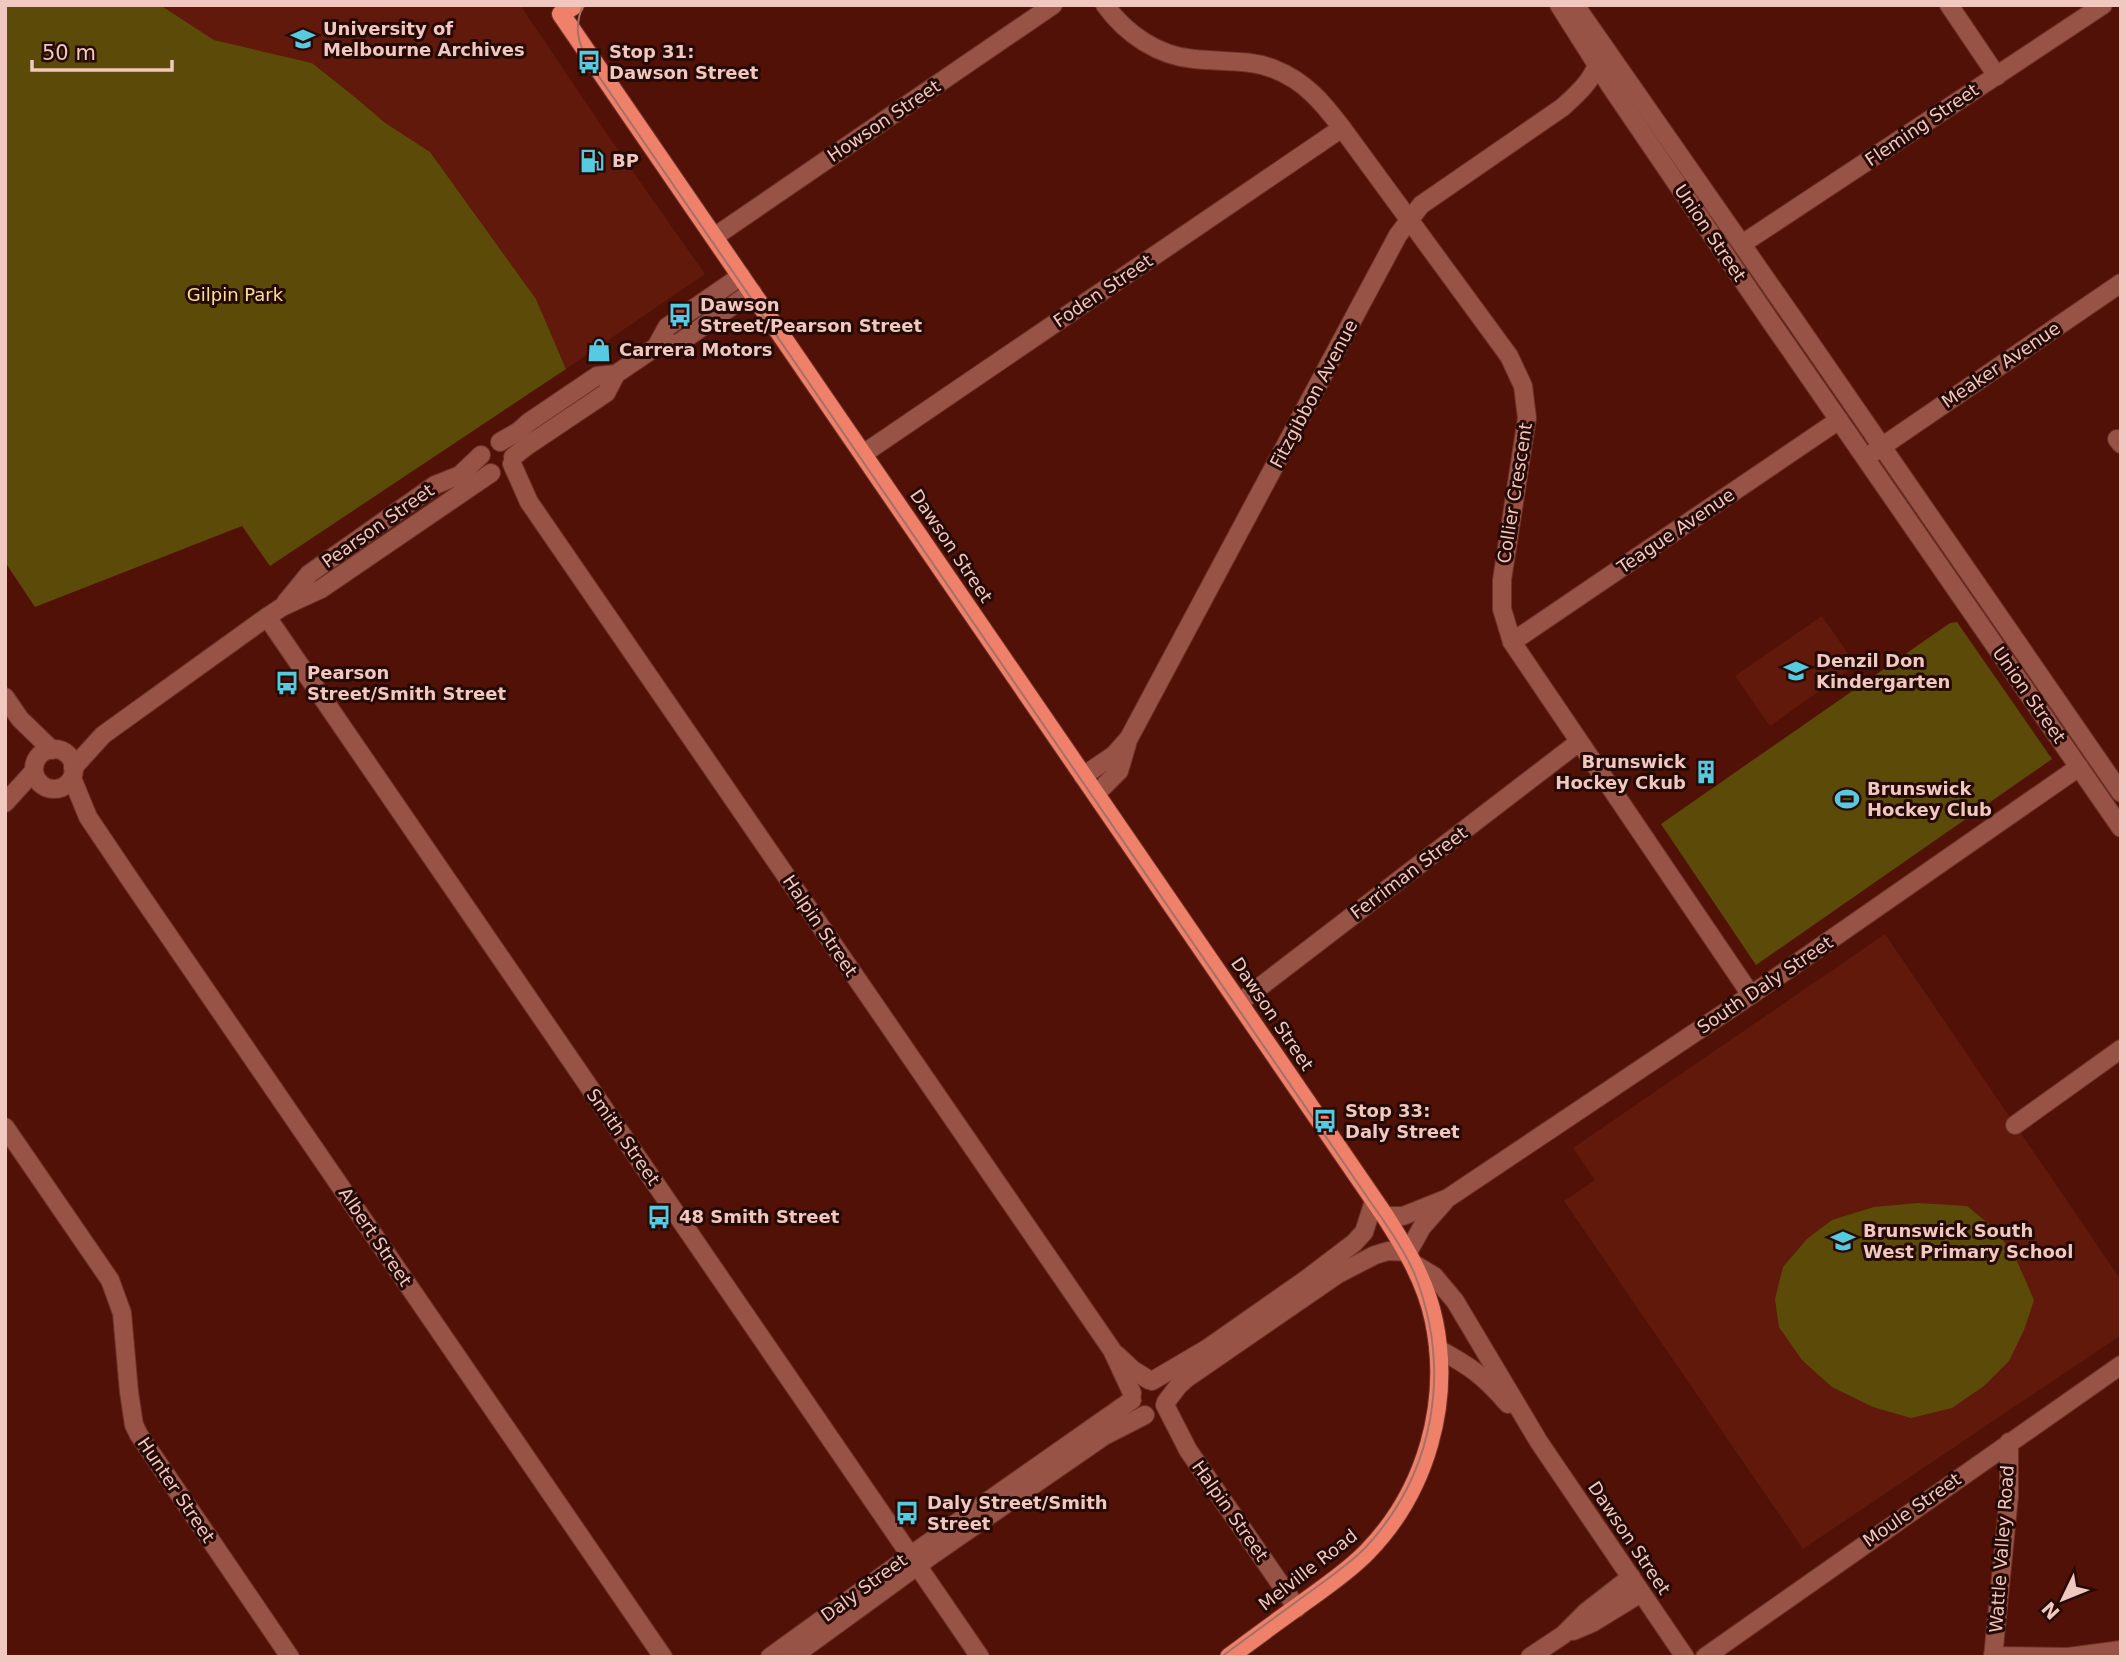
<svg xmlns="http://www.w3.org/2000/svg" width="2126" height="1662" font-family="'DejaVu Sans',sans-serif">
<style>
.built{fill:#61190c}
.green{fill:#5c4b08}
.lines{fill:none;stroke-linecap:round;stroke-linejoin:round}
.minor-casing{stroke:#6e3228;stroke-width:20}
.major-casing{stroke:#6e3228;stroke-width:20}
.minor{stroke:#965346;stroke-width:18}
.major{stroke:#ef816b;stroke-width:18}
.tram{stroke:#a57167;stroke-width:2}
.labels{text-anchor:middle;stroke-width:6;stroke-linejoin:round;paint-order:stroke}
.poi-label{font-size:18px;font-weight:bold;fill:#f1c8bf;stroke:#260a06;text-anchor:start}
.street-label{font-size:18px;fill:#f1c8bf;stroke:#260a06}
.park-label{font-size:18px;fill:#fce290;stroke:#260a06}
</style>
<rect width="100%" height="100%" fill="#511107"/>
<g class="built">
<path d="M160,5h360l102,151 83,118 -139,95 -30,-70 -106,-147 -46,-30 -28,-24 -44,-35 -98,-23z"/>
<path d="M1822,616l34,49 -86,61 -35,-50z"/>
<path d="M1885,934l236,346v55l-318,214 -239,-348 31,-21 -22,-32z"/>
</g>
<g class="green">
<path d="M5,5h155l54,35 98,23 44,35 28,24 46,30 106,147 30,70 -296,197 -28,-40 -207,81 -30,-45z"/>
<path d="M1957,622l95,137 -296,206 -95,-141 289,-201z"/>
<path d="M1918,1203l49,3 28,23 21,30 18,41 -10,30 -15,31 -25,25 -32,22 -41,10 -38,-11 -41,-20 -30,-27 -23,-33 -4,-28 8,-32 24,-28 25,-19 42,-13z"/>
</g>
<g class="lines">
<g class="minor-casing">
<g id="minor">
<path d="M1105,5c21,29 53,51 89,54 27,3 55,0 80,10 31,12 49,34 68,59l167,228 14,30 4,32 -25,162v29l10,33 239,353"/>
<path d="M1559,5l50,79 160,235 352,509"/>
<path d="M1575,5l223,320 323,468"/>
<path d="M1949,5l48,71"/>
<path d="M714,237l339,-232"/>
<path d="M1742,244l361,-239"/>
<path d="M656,347l11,-20 74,-51"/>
<path d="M2117,439l4,5"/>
<path d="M500,442l19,-11 10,-9 68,-46 19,-2 40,-27 23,-4 73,-51"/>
<path d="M1874,452l247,-169"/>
<path d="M863,454l479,-326"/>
<path d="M513,457l14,-11 79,-53 10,-19"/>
<path d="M512,464l17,38 583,848 20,43"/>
<path d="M286,602l23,-28 126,-89 25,-10 21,-20"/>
<path d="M267,617l713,1040"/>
<path d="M1512,642l327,-222"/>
<path d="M5,697l15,22 32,31"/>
<circle cx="54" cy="769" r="20"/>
<path d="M73,768l30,-33 164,-118 15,-10 39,-18 170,-116"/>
<path d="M1083,776l31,-21 15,-17 269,-503 23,-30 142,-98c14,-13 27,-24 34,-42"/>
<path d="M72,778l16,39 41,61 534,779"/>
<path d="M1096,794l23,-23 8,-27"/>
<path d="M5,803l29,-32"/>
<path d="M1239,1003l340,-261"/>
<path d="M2015,1125l106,-76"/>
<path d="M5,1127l105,153 12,33 7,79 5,33 5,10 151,222"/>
<path d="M1385,1216h18l45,-18 303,-203 328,-228"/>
<path d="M1414,1264l20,12 21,25 84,141 146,215"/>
<path d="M1438,1349c32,17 46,27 70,55"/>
<path d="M1117,1355l16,15 16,10"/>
<path d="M1152,1381l56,-33 100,-70 46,-35 10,-11 10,-31"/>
<path d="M1166,1402l13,-17 8,-7 151,-104 37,-19 13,-4 20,1 14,-25 23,-26"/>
<path d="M1165,1405l23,45 109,158"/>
<path d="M1573,1631l19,-8 49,-30"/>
<path d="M1993,1656l75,1 53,-7"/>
<path d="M770,1657l141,-102 221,-155"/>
<path d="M792,1657l143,-104 169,-117 41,-21"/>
<path d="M1530,1657l33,-22 23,-23 45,-35"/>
<path d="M1705,1657l416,-292"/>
<path d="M1993,1657l16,-161v-54"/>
</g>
</g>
<g class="major-casing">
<path id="major" d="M575,5l-14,9 824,1202c21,33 41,66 49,105 17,82 -8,170 -66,230 -16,17 -35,30 -54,44 -28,20 -57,41 -85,62"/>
</g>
<use href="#minor" class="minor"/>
<use href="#major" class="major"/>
<path class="tram" d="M583,5c-9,22 -6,37 6,57l785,1145c15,21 31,44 41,68 37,95 20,198 -50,273 -16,16 -35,29 -54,43 -30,22 -60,44 -90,66"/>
</g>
<defs>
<g id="university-bare" transform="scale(1.89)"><path d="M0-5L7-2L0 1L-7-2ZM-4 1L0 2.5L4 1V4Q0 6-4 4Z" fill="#55cae0" stroke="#260a06" stroke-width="2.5" paint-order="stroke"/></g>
<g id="bus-bare" transform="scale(1.89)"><path d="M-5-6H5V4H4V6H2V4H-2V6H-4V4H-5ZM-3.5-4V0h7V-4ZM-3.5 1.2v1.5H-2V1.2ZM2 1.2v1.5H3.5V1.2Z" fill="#55cae0" stroke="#260a06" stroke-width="2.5" paint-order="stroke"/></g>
<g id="fuel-bare" transform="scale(1.89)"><path d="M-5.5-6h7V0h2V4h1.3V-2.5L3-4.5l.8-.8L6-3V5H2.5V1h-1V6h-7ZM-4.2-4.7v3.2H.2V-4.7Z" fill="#55cae0" stroke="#260a06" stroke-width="2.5" paint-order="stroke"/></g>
<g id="shop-bare" transform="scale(1.89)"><path d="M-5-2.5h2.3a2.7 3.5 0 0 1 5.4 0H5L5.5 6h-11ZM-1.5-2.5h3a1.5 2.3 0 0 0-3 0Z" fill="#55cae0" stroke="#260a06" stroke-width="2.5" paint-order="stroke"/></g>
<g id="school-bare" transform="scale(1.89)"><path d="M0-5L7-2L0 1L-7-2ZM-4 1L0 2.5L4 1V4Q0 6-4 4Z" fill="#55cae0" stroke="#260a06" stroke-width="2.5" paint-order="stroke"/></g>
<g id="building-bare" transform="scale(1.89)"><path d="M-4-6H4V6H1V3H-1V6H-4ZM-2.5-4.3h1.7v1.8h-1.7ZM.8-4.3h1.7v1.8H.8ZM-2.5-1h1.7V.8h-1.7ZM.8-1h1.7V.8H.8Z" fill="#55cae0" stroke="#260a06" stroke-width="2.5" paint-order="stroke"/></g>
<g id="stadium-bare" transform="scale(1.89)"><path d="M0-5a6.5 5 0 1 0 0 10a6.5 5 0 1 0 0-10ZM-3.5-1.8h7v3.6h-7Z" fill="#55cae0" stroke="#260a06" stroke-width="2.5" paint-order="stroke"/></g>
</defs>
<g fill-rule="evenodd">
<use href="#university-bare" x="303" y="39"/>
<use href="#bus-bare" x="589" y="62"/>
<use href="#fuel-bare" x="592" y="161"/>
<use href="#bus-bare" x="680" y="315"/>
<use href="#shop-bare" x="599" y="350"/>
<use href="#school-bare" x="1796" y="671"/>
<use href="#bus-bare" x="287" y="683"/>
<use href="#building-bare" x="1706" y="772"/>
<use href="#stadium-bare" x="1847" y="799"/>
<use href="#bus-bare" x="1325" y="1121"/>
<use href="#bus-bare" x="659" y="1217"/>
<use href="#school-bare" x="1843" y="1241"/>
<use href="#bus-bare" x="907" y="1513"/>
</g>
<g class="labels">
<g class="poi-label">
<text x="323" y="35">University of<tspan x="323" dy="21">Melbourne Archives</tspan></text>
<text x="609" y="58">Stop 31:<tspan x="609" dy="21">Dawson Street</tspan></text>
<text x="612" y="167">BP</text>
<text x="700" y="311">Dawson<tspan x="700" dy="21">Street/Pearson Street</tspan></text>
<text x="619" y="356">Carrera Motors</text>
<text x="1816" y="667">Denzil Don<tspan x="1816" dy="21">Kindergarten</tspan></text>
<text x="307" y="679">Pearson<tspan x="307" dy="21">Street/Smith Street</tspan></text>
<text x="1686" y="768" text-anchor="end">Brunswick<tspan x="1686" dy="21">Hockey Ckub</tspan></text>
<text x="1867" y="795">Brunswick<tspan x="1867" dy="21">Hockey Club</tspan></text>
<text x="1345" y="1117">Stop 33:<tspan x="1345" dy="21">Daly Street</tspan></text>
<text x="679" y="1223">48 Smith Street</text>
<text x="1863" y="1237">Brunswick South<tspan x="1863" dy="21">West Primary School</tspan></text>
<text x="927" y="1509">Daly Street/Smith<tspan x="927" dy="21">Street</tspan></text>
</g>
<g class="street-label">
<text transform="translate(884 121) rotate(-34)" y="6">Howson Street</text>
<text transform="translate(1922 125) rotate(-34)" y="6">Fleming Street</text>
<text transform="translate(1710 233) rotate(56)" y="6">Union Street</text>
<text transform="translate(1103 291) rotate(-34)" y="6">Foden Street</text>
<text transform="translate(2001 365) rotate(-34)" y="6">Meaker Avenue</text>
<text transform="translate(1314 394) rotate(-62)" y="6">Fitzgibbon Avenue</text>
<text transform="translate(1515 493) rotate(-81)" y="6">Collier Crescent</text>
<text transform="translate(378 526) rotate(-35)" y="6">Pearson Street</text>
<text transform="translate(1676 531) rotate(-34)" y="6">Teague Avenue</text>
<text transform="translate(951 546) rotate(56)" y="6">Dawson Street</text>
<text transform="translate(2029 695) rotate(55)" y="6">Union Street</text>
<text transform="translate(1409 873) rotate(-37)" y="6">Ferriman Street</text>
<text transform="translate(820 926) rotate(56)" y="6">Halpin Street</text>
<text transform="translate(1765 985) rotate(-34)" y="6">South Daly Street</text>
<text transform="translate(1272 1014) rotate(56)" y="6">Dawson Street</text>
<text transform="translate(623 1137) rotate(55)" y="6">Smith Street</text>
<text transform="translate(375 1237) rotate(56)" y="6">Albert Street</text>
<text transform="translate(176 1490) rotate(56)" y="6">Hunter Street</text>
<text transform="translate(1912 1510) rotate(-35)" y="6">Moule Street</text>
<text transform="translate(1230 1511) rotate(55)" y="6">Halpin Street</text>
<text transform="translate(1629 1538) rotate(56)" y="6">Dawson Street</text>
<text transform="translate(2002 1549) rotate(-86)" y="6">Wattle Valley Road</text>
<text transform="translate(1308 1570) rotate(-38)" y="6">Melville Road</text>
<text transform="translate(864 1588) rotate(-36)" y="6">Daly Street</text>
</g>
<g class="park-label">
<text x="235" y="301">Gilpin Park</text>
</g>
</g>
<rect width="2126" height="1662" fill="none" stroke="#f1c8bf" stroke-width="14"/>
<g transform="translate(2063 1599) rotate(227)" stroke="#260a06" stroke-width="5" paint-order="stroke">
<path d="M0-5L12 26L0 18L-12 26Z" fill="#f1c8bf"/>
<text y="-10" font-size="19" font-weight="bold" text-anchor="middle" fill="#f1c8bf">N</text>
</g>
<path d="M32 60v10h140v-10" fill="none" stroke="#f1c8bf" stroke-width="3.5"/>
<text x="42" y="60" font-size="21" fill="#f1c8bf" stroke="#260a06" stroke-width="5" paint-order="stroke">50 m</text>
</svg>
